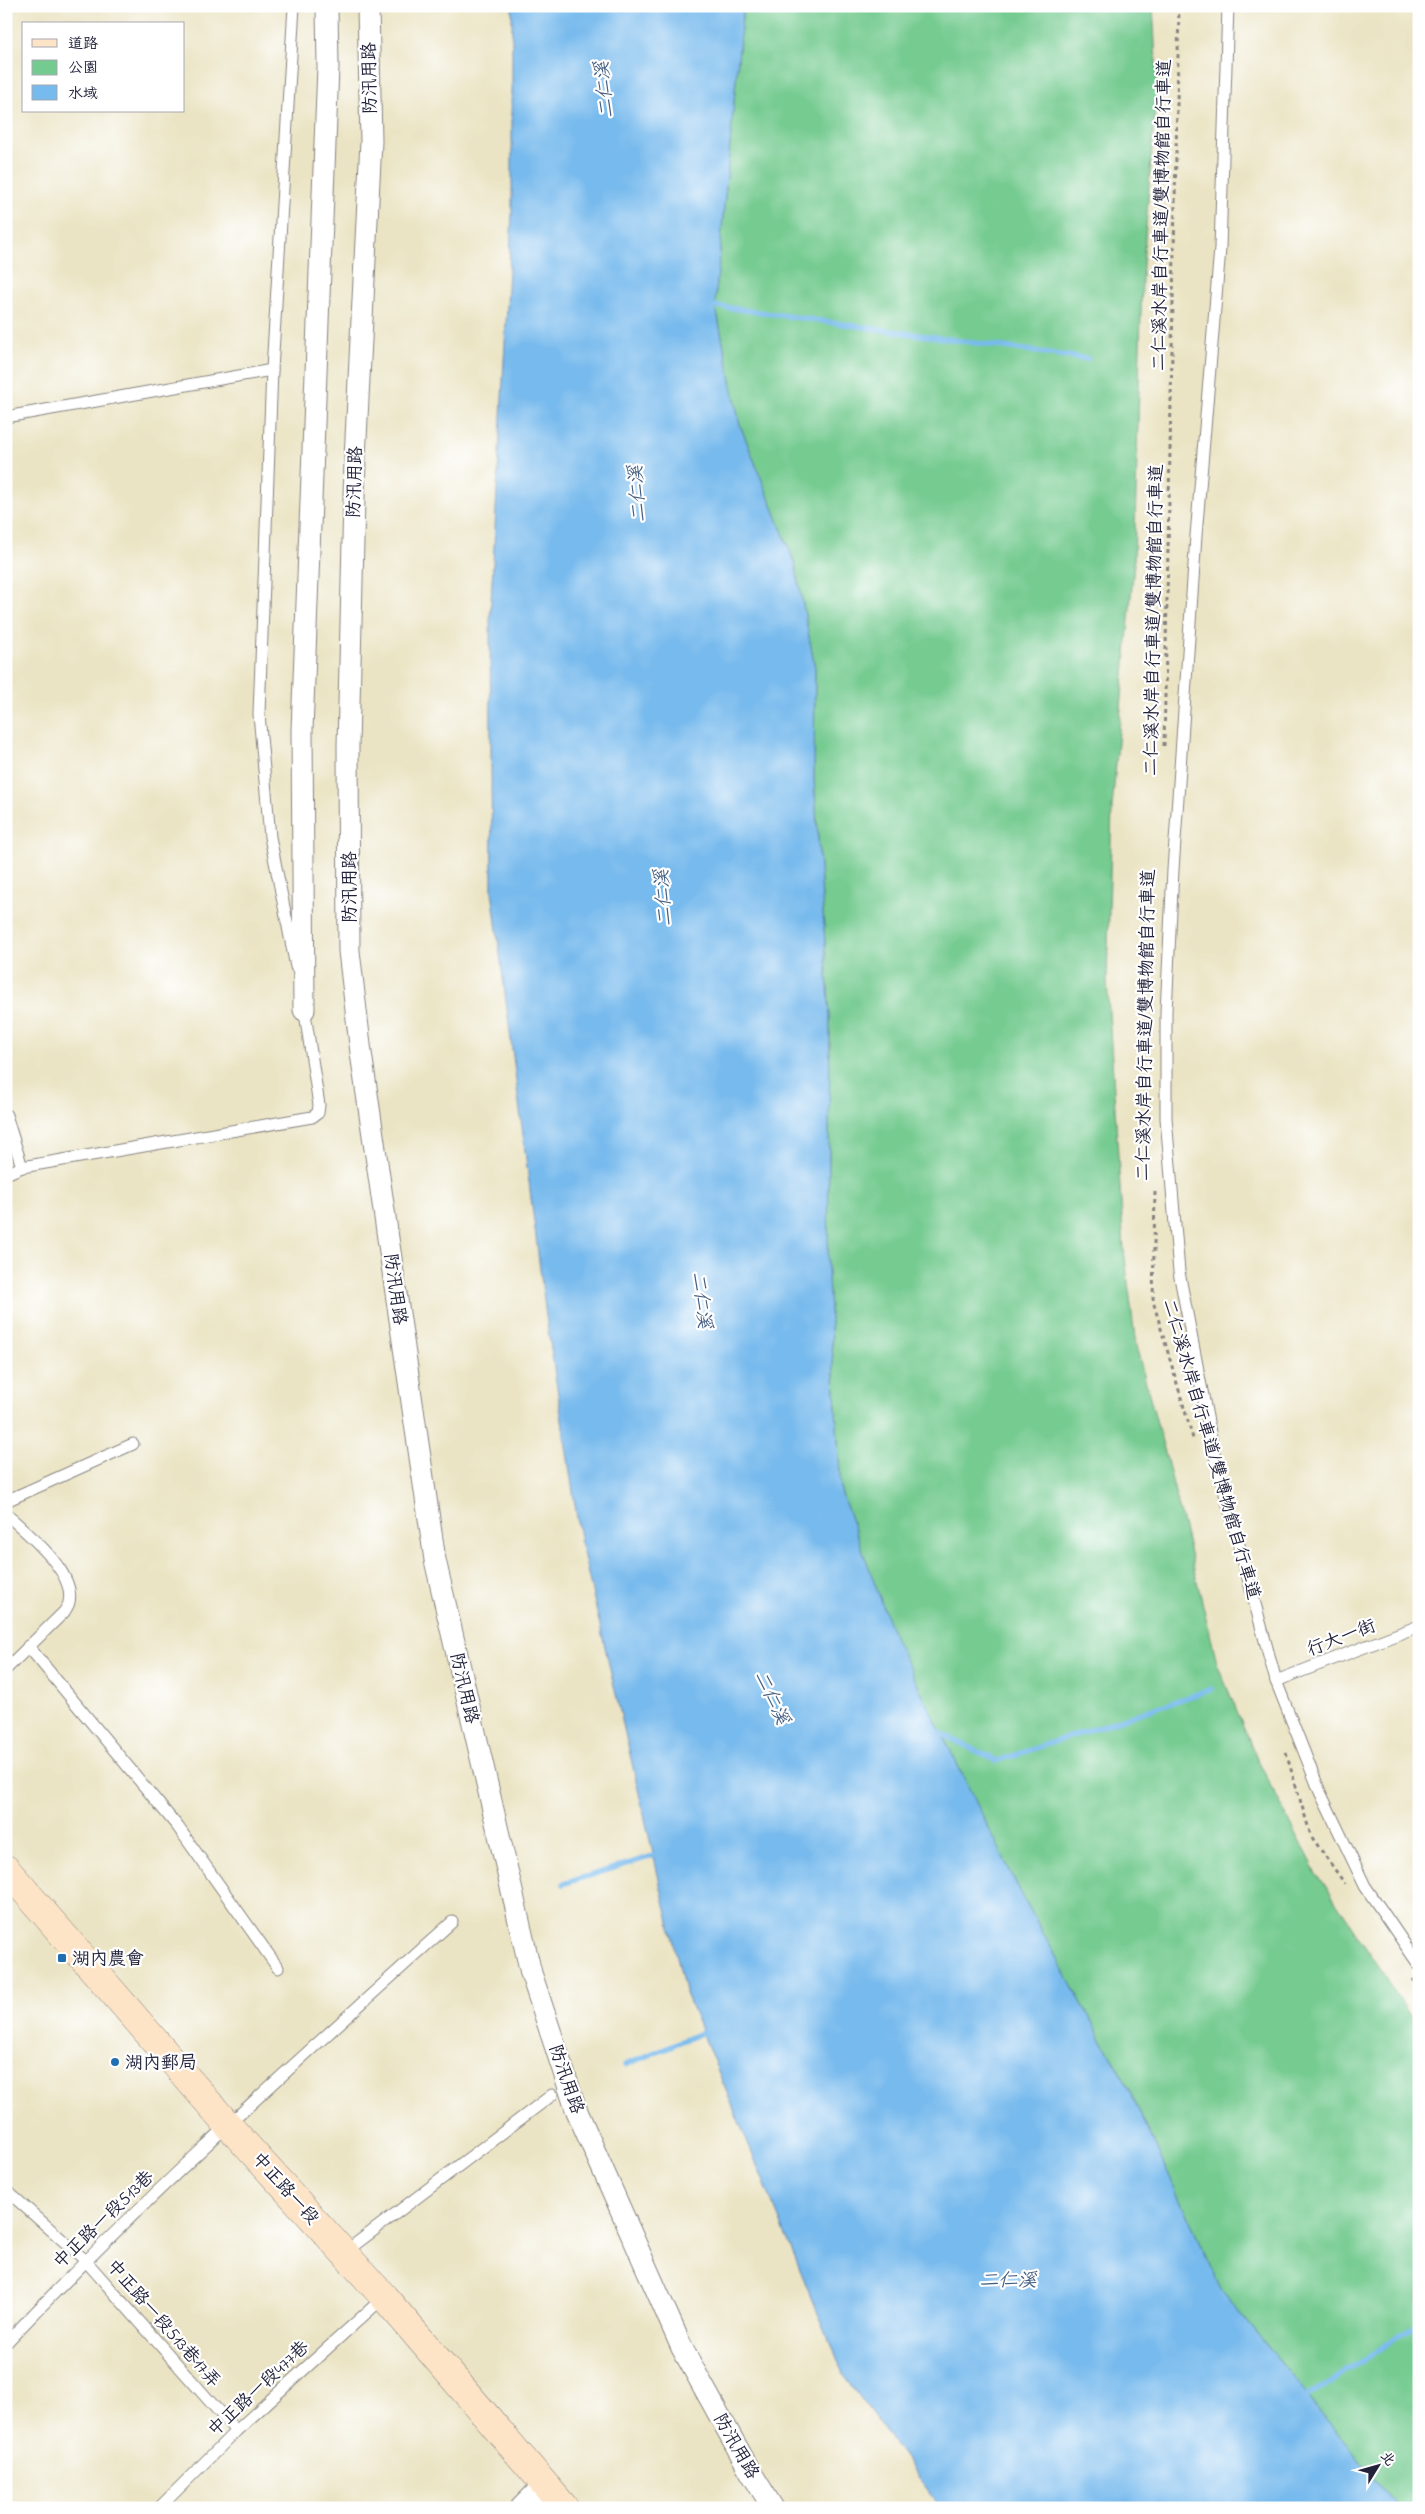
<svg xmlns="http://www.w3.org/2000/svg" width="1425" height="2514" font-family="'Indie Flower','LXGW WenKai TC',sans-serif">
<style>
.green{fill:#74cb90;stroke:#4b7666}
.water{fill:#77baed;stroke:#4c6e94}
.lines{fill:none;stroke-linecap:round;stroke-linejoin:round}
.stream{stroke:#77baed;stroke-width:5.5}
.lane-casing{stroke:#868380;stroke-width:13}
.street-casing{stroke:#868380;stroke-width:23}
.secondary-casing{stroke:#868380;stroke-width:29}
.path{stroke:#868380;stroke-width:3;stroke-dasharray:4 4;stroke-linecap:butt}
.lane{stroke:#fff;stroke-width:11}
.street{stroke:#fff;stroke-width:21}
.secondary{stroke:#fee4c6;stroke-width:28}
.poi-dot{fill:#1f6fb2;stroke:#fff;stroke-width:2}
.labels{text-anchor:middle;stroke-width:4.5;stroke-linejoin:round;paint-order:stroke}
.street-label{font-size:18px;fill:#22223b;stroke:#fff}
.poi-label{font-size:18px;fill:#22223b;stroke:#fff;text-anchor:start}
.water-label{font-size:19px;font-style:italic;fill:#445f82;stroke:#fff}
</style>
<rect width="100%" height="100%" fill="#fff"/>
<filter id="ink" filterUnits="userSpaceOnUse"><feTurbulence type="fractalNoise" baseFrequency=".02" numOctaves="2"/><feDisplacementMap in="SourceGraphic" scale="10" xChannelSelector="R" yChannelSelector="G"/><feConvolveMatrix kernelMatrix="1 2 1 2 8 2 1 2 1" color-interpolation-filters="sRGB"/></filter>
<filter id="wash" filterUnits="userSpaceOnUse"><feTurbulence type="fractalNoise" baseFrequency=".0096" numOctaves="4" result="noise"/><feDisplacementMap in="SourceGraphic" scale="20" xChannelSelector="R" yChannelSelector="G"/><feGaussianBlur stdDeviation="1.12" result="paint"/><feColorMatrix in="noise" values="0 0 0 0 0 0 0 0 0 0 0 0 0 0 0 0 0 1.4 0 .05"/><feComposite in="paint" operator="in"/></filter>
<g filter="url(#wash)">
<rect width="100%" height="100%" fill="#ebe4c4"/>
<path class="green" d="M743,6h410l4,76 -15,196 -8,286 -22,244 -5,172 17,270 12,96 31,114 51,206 39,93 60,114 102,156v479h-21l-177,-219 -92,-200 -106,-192 -128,-256 -54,-149 -13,-215 2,-260 -16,-238 1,-111 -20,-105 -55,-138 -25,-122z"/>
<path class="water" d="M512,6h231l-28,297 25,122 55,138 20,105 -1,111 16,238 -2,260 13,215 55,149 127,256 106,192 92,200 177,219h-457l-98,-134 -158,-383 -104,-447 -35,-228 -54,-425 -2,-271 22,-406z"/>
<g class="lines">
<g class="stream">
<path d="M709,305l379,54"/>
<path d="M936,1731l61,30 215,-72"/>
<path d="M563,1884l96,-30"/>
<path d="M625,2065l83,-35"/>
<path d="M1302,2400l117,-77"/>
</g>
</g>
</g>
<g filter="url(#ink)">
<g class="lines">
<g class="lane-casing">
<g id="lane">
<path d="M294,6l-22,364 -13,344 11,123 26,130"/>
<path d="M1228,6l-8,242 -24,288 -23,334 -7,142v106l13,154 35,181 62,228 44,111 45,94 54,79"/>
<path d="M6,417l266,-47"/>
<path d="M6,1115l16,52"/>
<path d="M6,1174l16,-7 290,-50 6,-4 1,-8 -15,-98"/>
<path d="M6,1501l127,-57"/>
<path d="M6,1514c20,18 70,58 63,88 0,3 -4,8 -5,10l-58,57"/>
<path d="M28,1646l150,181 100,141"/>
<path d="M1276,1681l143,-55"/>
<path d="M6,2190l79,70 151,171"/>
<path d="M345,2252l207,-157"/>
<path d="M6,2343c141,-149 294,-284 446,-421"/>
<path d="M159,2508l77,-77 148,-134"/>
</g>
</g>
<g class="street-casing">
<g id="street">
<path d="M368,6l3,135 -16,317 -7,288 1,205 12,102 74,507 96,413 45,136 106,239 68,123 23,37"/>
<path d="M304,1010l-2,-280 26,-663 -1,-61"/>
<path d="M521,2508l23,-23"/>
</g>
</g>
<g class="secondary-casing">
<path id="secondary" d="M6,1869l221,255 157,173 181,211"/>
</g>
<g class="path">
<path d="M1164,746l15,-740"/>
<path d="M1155,1192l-2,109 41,141"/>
<path d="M1286,1753l25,83 34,48"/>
<path d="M1413,1979l6,7"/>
</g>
<use href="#lane" class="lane"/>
<use href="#street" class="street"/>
<use href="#secondary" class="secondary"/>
</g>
</g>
<g class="poi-dot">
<rect x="57" y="1953" width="10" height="10" rx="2.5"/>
<circle cx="115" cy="2062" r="5"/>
</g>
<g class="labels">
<g class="street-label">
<text transform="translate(369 78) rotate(-91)" y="6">防汛用路</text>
<text transform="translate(1161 215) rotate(-89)" y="6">二仁溪水岸自行車道/雙博物館自行車道</text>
<text transform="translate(354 482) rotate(-88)" y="6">防汛用路</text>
<text transform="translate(1153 620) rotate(-89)" y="6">二仁溪水岸自行車道/雙博物館自行車道</text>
<text transform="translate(349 887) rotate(-90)" y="6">防汛用路</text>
<text transform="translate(1145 1025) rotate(-89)" y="6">二仁溪水岸自行車道/雙博物館自行車道</text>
<text transform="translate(396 1289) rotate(82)" y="6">防汛用路</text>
<text transform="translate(1212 1449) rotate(74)" y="6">二仁溪水岸自行車道/雙博物館自行車道</text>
<text transform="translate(1341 1637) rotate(-21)" y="6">行大一街</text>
<text transform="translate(465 1688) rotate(77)" y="6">防汛用路</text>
<text transform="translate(567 2079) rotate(71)" y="6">防汛用路</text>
<text transform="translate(286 2188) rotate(48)" y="6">中正路一段</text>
<text transform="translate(103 2219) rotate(-44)" y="6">中正路一段513巷</text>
<text transform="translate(164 2323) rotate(49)" y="6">中正路一段513巷17弄</text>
<text transform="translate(258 2388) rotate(-43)" y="6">中正路一段477巷</text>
<text transform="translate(737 2446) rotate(60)" y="6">防汛用路</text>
</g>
<g class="poi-label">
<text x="72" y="1964">湖內農會</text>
<text x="125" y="2068">湖內郵局</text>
</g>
<g class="water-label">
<text transform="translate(603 90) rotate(-96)" y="7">二仁溪</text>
<text transform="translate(636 494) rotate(-94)" y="7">二仁溪</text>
<text transform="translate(662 898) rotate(-94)" y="7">二仁溪</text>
<text transform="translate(703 1300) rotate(83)" y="7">二仁溪</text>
<text transform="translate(773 1697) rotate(65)" y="7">二仁溪</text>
<text x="1008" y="2286">二仁溪</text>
</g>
</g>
<rect width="1425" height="2514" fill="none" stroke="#fff" stroke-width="25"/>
<rect x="22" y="22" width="162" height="90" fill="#ffffff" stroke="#a7a7b1"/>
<rect x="32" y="39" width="25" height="8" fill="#fee4c6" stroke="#a7a7b1"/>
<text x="68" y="48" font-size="15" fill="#22223b">道路</text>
<rect x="32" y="60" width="25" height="15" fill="#74cb90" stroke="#a7a7b1"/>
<text x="68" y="72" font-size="15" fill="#22223b">公園</text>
<rect x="32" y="85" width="25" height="15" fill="#77baed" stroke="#a7a7b1"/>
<text x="68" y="98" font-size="15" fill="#22223b">水域</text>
<g transform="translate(1378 2466) rotate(53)" stroke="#ffffff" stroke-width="4" paint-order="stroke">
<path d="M0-4L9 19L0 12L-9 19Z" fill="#22223b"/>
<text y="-8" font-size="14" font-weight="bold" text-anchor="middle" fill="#22223b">北</text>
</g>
</svg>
